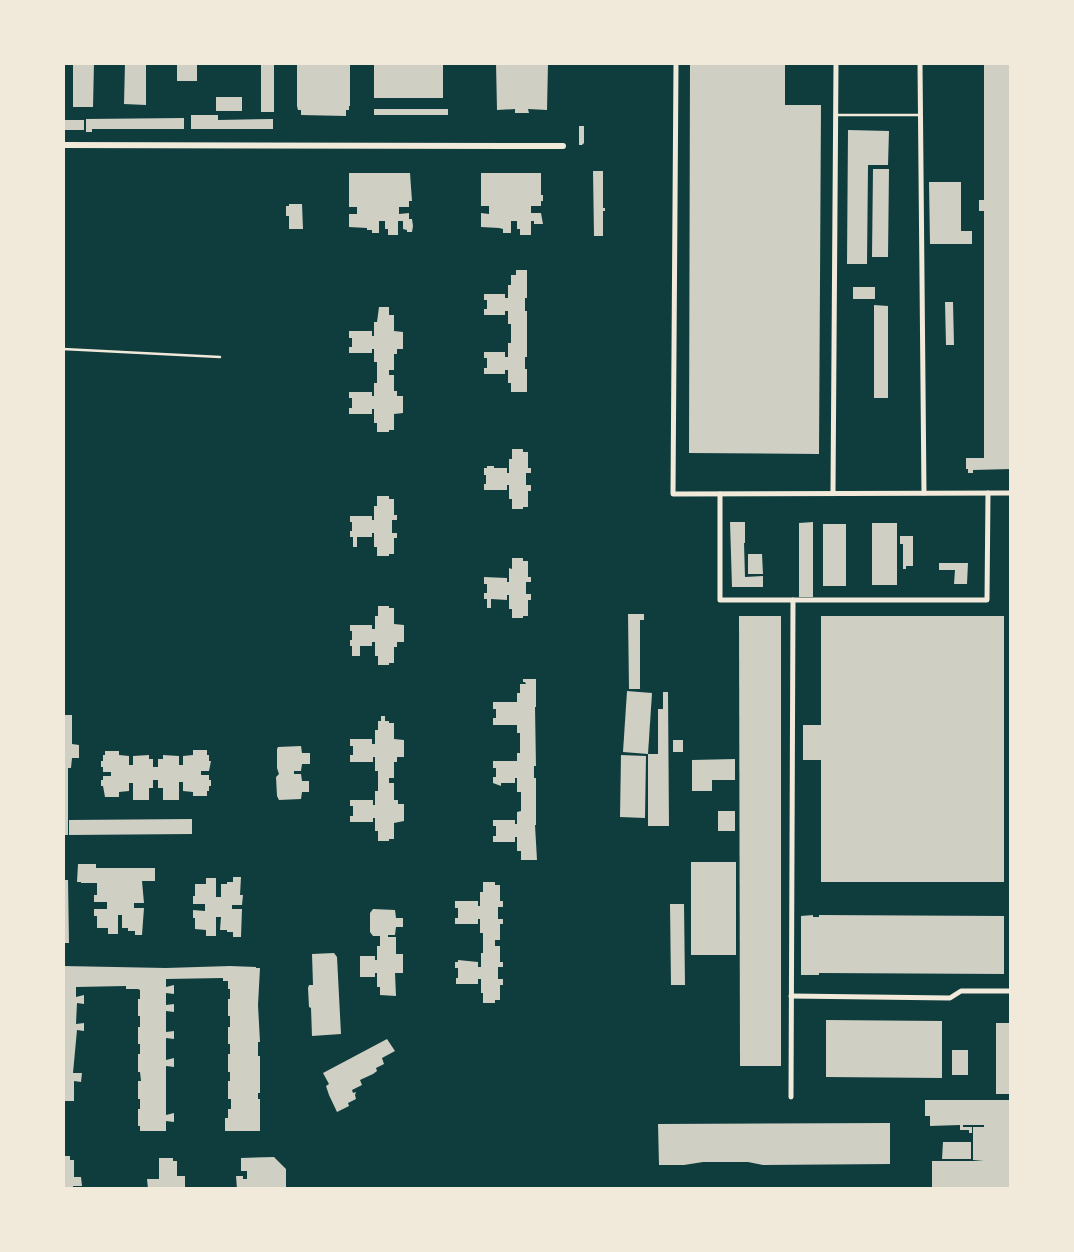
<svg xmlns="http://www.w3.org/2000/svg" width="1074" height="1252" font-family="Barlow,sans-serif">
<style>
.building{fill:#cfcfc3}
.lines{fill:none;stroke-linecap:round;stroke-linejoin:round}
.service{stroke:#f1e9da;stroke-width:2.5}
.minor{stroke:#f1e9da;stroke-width:5}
.tertiary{stroke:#f1e9da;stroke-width:6}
</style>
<rect width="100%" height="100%" fill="#0f3d3e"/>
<g class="building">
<path d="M73,63h21l-1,44h-20z"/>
<path d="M125,63h21v42l-22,-1z"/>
<rect x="177" y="63" width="20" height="18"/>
<rect x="261" y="63" width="13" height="49"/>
<path d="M297,63h53v43h-1v4h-3v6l-45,-1v-5h-3l-1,-4z"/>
<rect x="374" y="63" width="69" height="35"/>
<path d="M496,63h52l-1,47 -19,-1 1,4h-14v-4l-18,1z"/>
<path d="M690,63h95v42h36l-2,349 -130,-1z"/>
<path d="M984,63h27v406l-38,1v3h-5v-4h-2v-11h18v-247h-5v-11h5z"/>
<rect x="216" y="97" width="26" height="14"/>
<rect x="374" y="109" width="74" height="6"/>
<path d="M191,115h27v5l55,-1v10h-82z"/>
<path d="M184,118v11h-92v3h-6v-13z"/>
<rect x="63" y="120" width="21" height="10"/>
<path d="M579,126h5v17l-2,2h-3z"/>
<path d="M848,130l41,1 -1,34h-20l-1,99h-20z"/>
<path d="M873,169h16l-1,88h-16z"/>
<path d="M593,171h10v37h2v3h-2v25h-9z"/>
<path d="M349,173h61l2,28h-3v6h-10v7l10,-1v6h3l1,7 -1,6h-5v-2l-4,-1v-8h-5v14h-10v-6h-3v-8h-6v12h-7v-3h-5v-2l-18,-1v-13h8v-7h-8z"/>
<path d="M481,173h60v22h2v6h-2v5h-10v7h10l2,11h-9v-3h-3v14h-11v-6h-3v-8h-6v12h-8v-4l-4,-1 -18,-1v-14l8,1v-8h-8z"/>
<path d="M929,182h32v49h11v13h-42z"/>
<path d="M289,204h13l1,25h-14v-13h-3v-10h3z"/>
<path d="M516,270h11v28h-2v13h2v46h-2v12h2v23h-16v-9h-3v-13h-3v4h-21v-6h3v-10h-3v-6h21v5h3v-14h3v-19h-3v-13h-3v4h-21v-6h3v-9h-3v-6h21v4h3v-13h3v-10h5z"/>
<rect x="853" y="287" width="22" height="12"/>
<path d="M945,302h8l1,43h-8z"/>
<path d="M874,305l14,1v92h-14z"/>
<path d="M379,307h10v8h5v16l9,1v17h-6v5h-3v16h-5v5h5v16h3v5h6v17l-9,1v16h-5v2h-12v-9h-3v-14h-2v5h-23v-6h3v-10h-3v-6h23v4h2v-13h3v-21h-3v-13h-2v4h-23v-6h3v-9h-3v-7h23v5h2v-14h3z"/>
<path d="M512,449h11v3h5v16h3v5h-5v12h5v6h-3v16h-5v2h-11v-10h-3v-14h-2v5h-23v-6h2v-9h-2v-7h3v-2h7v2h13v5h2v-14h3z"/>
<path d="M377,496h12v3h5v16h3v5h-5v13h5v5h-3v16h-5v2h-12v-9h-3v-14h-2v4h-15v10h-4v-10h-3v-6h2v-9h-2v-6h22v4h2v-14h3z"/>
<path d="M730,522h15v21h-1l1,34 18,-1v11h-31z"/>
<path d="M813,522v75h-14v-74z"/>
<rect x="872" y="523" width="25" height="62"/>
<rect x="823" y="524" width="23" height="62"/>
<path d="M900,536h13v30h-7v3h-3v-25h-3z"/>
<path d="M748,554h14l1,20h-15z"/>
<path d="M512,558h11v3h5v16h3v5h-5v12h5v6h-3v16h-5v2h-11v-9h-3v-14h-2v5l-16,-1v9h-4v-9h-3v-6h3v-9h-3v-7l23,1v4h2v-14l3,1z"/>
<path d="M939,563h29l-1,21h-13l1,-14h-16z"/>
<path d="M378,606h11v2h5v16l10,1v17h-7v5h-3v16h-5v2h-11v-9h-3v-14h-3v4h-12v10h-8v-10h-2v-6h2v-9h-2v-6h22v4h3v-13h3z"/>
<path d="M628,614h16v6h-4v69h-11z"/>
<path d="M739,616h42v450h-41z"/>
<path d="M821,616h183v266h-183v-122h-18v-35h18z"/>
<path d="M523,679h13v28h-1l1,59h-2v12h2v47h-1l2,35h-16v-9h-4v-14h-2v5h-22v-6h3v-10h-3v-6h22v4h2v-12l4,-1v-19h-4v-14h-2v5h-14v3l-8,-3v-6h3v-9h-3v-7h24v-8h3v-20h-3v-8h-24v-7h3v-9h-3v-7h24v-9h3v-9h6l-1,-2h-2z"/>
<path d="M627,691l25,2 -4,61 -25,-2z"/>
<path d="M663,692h5l1,134h-21v-72h10v-45h5z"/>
<path d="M63,715h9v29l7,1v13h-7l-1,10h-3v67h-5z"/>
<path d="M381,716h4v5h4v2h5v16l10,1v17h-7v5h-3v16h-5v5h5v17h4v4h6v17l-10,2v16h-5v2h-11v-10h-3v-13h-2v4h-23v-6h3v-10h-3v-6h23v5h2v-14h3v-20h-3v-14h-2v5h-23v-7h3v-9h-3v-7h22v5h3v-14h3v-9h3z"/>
<rect x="673" y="740" width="10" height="12"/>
<path d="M301,746l1,7h8v11h-8l-1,7h-7v3h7l1,7h7v11h-7l-1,7 -22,1 -2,-4 -1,-19 3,-3 -2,-6v-19l1,-2z"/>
<path d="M193,750h14v5h2v6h2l-2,10h-8v4h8v5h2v6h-2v5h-2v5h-14v-4l-10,-1v-9h-4v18h-16v-12h-5v-8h-5v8h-4v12h-16v-17h-4v8l-10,1v5h-14l-2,-11h-2v-6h2v-4h8v-4h-8v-5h-2v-6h2v-6h2v-4h14v4l10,1v9h4v-9l16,-1v4h4v8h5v-8h5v-4l16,1v9h4v-9l10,-1z"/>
<path d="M621,755l25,1 -1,62 -25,-1z"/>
<path d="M735,759v21h-23v11h-20v-31z"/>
<rect x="718" y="811" width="17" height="20"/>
<path d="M192,819v15l-123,1v-15z"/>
<rect x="691" y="862" width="45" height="93"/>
<path d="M78,864h18v4h59v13h-13l2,22h-10v5h10l-2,27h-7v-4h-7v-3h-6v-13h-4v19h-10v-6h-11v-12h-3v-7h13v-7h-13v-7h3v-12h-16v-1h-4z"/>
<path d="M233,877h8l-1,18h3l-1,10h-10v4h10l-1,28h-8v-5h-6v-2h-7l1,-13h-5v19h-10v-6l-11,-1v-11h-2v-8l12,1v-7h-12v-8h2v-12h11v-6h10v19h5v-13h6v-2h6z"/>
<path d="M63,880h5l1,63h-6z"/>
<path d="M483,882h12v3h5v16h3v6h-5v12h5v5h-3v16h-5v6h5v16h3v5h-5v12h5v6h-3v15h-5v3h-12v-10h-2v-14h-3v5h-22v-6h2v-10h-3v-6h3v-2l20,2v5h3v-14h2v-20h-3v-14h-2v5h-23v-6h3v-10h-3v-7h23v5h2v-14h3z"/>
<path d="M670,904h14l1,81h-14z"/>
<path d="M373,909l22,1 1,8h7v9h-7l-1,8h-7v2h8v17h7v19h-8l1,23 -16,-1v-8h-3v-14h-2v4h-15v-21h15v4h2v-14h3v-10h-7l-3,-4v-19z"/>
<path d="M813,915v2h6v-2l185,1v58l-185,-1v2h-18v-59z"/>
<path d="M334,953l3,4 4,77 -29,2 -1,-28 -2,-1 -1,-19 1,-3h4l-1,-31z"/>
<path d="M63,966l103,2 64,-2 26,1v1h4l-2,37 2,37h-2v14h2v37h-2v6h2v32h-35v-13h3v-9h3v-10h-3v-18h2v-9h-2v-18h2v-10h-2v-17h2v-11h-2v-17h2v-10h-2v-8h-5v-3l-57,1v8l8,-2v9l-8,-1v12l8,-1v8l-8,-1v21l8,-1v8l-8,-1v22l8,-2v9l-8,-1v49l8,-2v9l-8,-1v10h-26v-5h-2v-17h2v-10h-2v-18h3l-1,-9h-2v-18h2v-10h-2v-17h2v-11h-2v-17h2v-9l-2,-1h-12v-3l-50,1v10l8,-2v9l-7,-1 -1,21 8,-1v8l-7,-1 -4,43h9l-1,9 -7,-1v20h-11z"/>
<path d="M826,1020l116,1v57l-116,-1z"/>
<rect x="996" y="1023" width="13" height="71"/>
<path d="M387,1039l8,12 -13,7 2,6 -8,4 1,3 -4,3 -13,6 2,5 -10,5 1,3 3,-1 -1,3 1,4 -8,4 1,3 -12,6 -8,-17 -3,-9 3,-2 -6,-11z"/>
<rect x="952" y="1050" width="16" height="25"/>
<path d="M925,1100h84v89l-77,-1v-27h52l-11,-1v-33h11v-2h-21v2h9v6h-3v-3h-9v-5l-30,1v-10h-5z"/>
<path d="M890,1123v41l-127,1 -15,-3h-45l-19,3h-25l-1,-41z"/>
<path d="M943,1142h28v17h-29z"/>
<path d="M63,1156h7v4h4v17h7l1,9h-9v3h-10z"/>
<path d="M274,1157l12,12v20h-49l-1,-13h7v3h4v-8h-6v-13z"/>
<path d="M159,1158h14v3h4v15h8v11h-9v2h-28l-1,-10h12z"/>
</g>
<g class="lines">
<g class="service">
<path d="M836,115h84"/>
<path d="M63,349l157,8"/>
</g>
<g class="minor">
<path d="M676,63l-3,431 338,-1"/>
<path d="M920,63l4,430"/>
<path d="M833,493l3,-430"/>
<path d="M720,494v106h267l1,-107"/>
<path d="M791,996l159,2 11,-7h50"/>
<path d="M791,1097l2,-497"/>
</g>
<path class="tertiary" d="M63,145l500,1"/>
</g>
<rect width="1074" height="1252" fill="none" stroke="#f1e9da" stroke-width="130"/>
</svg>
